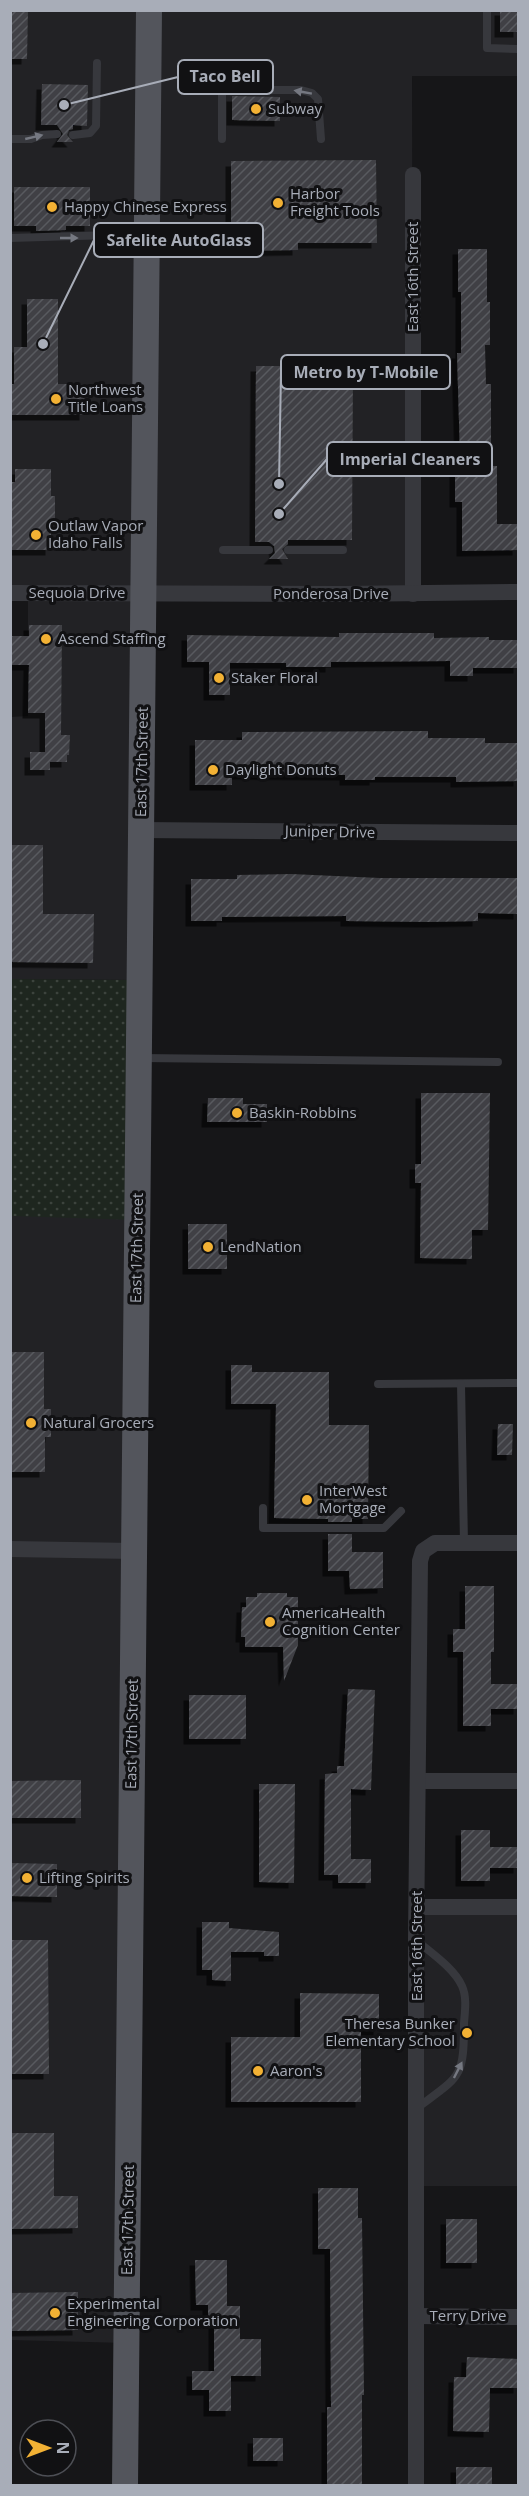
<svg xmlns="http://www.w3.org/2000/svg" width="529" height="2496" font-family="'Open Sans',sans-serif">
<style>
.built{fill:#222225}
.grass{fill:url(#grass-dots)}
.building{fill:url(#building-hatch);filter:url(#shadow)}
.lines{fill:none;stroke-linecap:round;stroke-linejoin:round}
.service{stroke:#37383d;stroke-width:8}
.minor{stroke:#37383d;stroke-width:16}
.primary{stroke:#53555c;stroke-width:26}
.oneway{fill:#757881}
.poi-dot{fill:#f2b134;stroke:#111113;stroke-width:2}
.labels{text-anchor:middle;stroke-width:6;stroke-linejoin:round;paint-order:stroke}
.poi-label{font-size:15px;fill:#a8adb8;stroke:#111113;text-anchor:start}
.street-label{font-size:15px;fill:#a8adb8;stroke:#111113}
.leader{fill:none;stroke:#a8adb8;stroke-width:2}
.callout-dot{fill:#a8adb8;stroke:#111113;stroke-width:2}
.callout{fill:#111113;stroke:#a8adb8;stroke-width:2}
.callout-label{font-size:16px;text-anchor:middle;font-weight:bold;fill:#a8adb8}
</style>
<defs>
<pattern id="grass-dots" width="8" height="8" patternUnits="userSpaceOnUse" patternTransform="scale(1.5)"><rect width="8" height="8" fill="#1e261f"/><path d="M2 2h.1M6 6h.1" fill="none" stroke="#3c433d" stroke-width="1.8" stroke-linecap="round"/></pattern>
<pattern id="building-hatch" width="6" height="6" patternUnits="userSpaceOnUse" patternTransform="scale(1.5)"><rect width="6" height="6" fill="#404145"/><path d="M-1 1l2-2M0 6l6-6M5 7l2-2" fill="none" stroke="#595a5e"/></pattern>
<filter id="shadow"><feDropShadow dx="-5.5" dy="5.5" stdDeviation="0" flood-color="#0009"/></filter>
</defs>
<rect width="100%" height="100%" fill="#161618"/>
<g class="built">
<path d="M11,11h507v65h-106l1,518 -269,-1 -4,387 -129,-1 -1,-262 18,-1v-123h-18z"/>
<path d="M11,1213h126l-11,1130 -115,-3z"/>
<rect x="417" y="1907" width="101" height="279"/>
</g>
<path class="grass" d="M11,979l129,1 -3,240 -126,-4z"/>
<g class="building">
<path d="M10,10h18l-1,49h-17z"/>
<rect x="500" y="10" width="19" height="22"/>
<path d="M42,84l46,1 -1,41 -14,-1v4l-4,1 -2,5 6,7h-16l6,-8 -6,-9h-16z"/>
<path d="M232,96l48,1v24l-48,-1z"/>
<path d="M376,160l1,83h-79v7l-67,1v-90z"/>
<path d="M14,187h76v39h-24v4l-30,1v-5h-22z"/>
<path d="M458,249h29v53h3v43h-5l1,39h5v82h6v58h21v26l-56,1v-49h-7v-47h5l-3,-102h4v-61h-3z"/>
<path d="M27,299h31v85h26l1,31h-75v-31h4v-37h13z"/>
<path d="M256,366h97l-1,174h-64v4l-6,5 6,10h-19l6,-6 -1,-7 -5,-4h-14z"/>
<path d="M15,469h36v27h4v24h-4v30h-41v-68h5z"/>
<path d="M29,625h33l-1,110h9l-1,20h-2v7h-17v8h-20v-18h15v-39h-17l1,-48h-19v-29h19z"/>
<path d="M339,633h95v5l55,-1v3h30v28h-46v8h-23v-15l-119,1v5h-45v-4h-56v32h-21v-33h-22v-27l152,2z"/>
<path d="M428,731v7h57v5h34v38l-63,1v-5h-81v3h-30v-5l-113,-1v11h-37v-45h47v-8z"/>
<path d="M10,845h33v69h51l-1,49 -83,-1z"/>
<path d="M291,874l89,4h139v36l-41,-1v8l-49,1 -83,-1v-5l-124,1v4h-31v-42h46v-4z"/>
<path d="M421,1093h69l-2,137h-16v29l-52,-1 1,-75h-6v-19h6z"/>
<path d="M208,1098h35v6h24v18h-60z"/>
<rect x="188" y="1224" width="39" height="45"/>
<path d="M10,1352h34v57h7v28h-6v35h-35z"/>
<path d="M231,1365h21v7h77v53h40l-1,94h-16v3h-24v-3l-54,-1 2,-114h-45z"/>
<path d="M498,1424h15l-1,31h-15z"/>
<path d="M328,1534h24v18h31v36l-33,1 -1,-18h-21z"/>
<path d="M465,1586h29v66h-3v32h28v25h-28v17h-28v-74h-10v-23h12z"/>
<path d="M257,1593h30v4h11v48l-14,36 -1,-34h-38v-10h-4l1,-30h4v-10h11z"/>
<path d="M348,1689l27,1 -4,100 -20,-1v70h20v24h-33v-8h-14l1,-101 12,-1v-7h7z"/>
<rect x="189" y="1695" width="57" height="44"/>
<path d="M81,1780v38h-71v-37z"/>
<path d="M259,1784h36l-1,99 -35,-1z"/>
<path d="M461,1830h29v17h29v21h-29v13h-29z"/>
<path d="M10,1863l47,1v33l-47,-1z"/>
<path d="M202,1922h27v6l50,4v24h-15v-4h-33v29l-19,-1v-10h-10z"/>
<path d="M10,1940h38l1,134h-39z"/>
<path d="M300,1993l79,1v36h-18v72h-130v-65h69z"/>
<path d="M10,2133h44v63h24v32l-68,1z"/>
<path d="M318,2188h40v30h4l2,177h-2v91h-35v-79h4l-1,-158h-12z"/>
<rect x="446" y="2219" width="31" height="44"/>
<path d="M195,2260h32v46h13v33h21v37h-30v35h-22v-21h-17v-19h22v-48h-6v-18h-12z"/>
<path d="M78,2292v38l-68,1v-38z"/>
<path d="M467,2357l52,2v29h-29l-1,44 -36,-1 1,-54h12z"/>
<rect x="253" y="2438" width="30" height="23"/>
<rect x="456" y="2467" width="36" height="19"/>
</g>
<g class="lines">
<g class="service">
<path d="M487,10v38l31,1"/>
<path d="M73,135l17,-2 6,-7 1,-63"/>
<path d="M10,139h21l11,-4 15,-1"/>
<path d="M222,139v-49h79l11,3 6,6 3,40"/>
<path d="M10,238l135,-4"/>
<path d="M223,550h46"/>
<path d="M288,550h55"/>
<path d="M141,1058l357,4"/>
<path d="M378,1384l140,-1"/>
<path d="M461,1384l3,159"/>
<path d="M263,1508v20h121l17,-17"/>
<path d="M416,1940c15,13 38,28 46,46 5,11 3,25 2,37 0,56 -4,53 -47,85"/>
</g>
<g class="minor">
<path d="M413,175v419"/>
<path d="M10,593l333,1 175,-2"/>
<path d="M141,830l377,3"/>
<path d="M10,1549l124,2"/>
<path d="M418,1781h100"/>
<path d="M417,1907h101"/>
<path d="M417,2316l101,1"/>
<path d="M416,2486v-546l4,-379 3,-10 12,-8h83"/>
</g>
<path class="primary" d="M125,2486l24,-2476"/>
</g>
<defs><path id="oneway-solid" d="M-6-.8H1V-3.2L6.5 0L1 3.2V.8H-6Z" transform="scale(1.5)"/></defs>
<g class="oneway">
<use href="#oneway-solid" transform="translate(303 92) rotate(-170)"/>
<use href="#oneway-solid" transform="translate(34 137) rotate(-13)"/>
<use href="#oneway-solid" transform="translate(69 238)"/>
<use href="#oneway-solid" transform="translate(458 2070) rotate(-63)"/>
</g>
<g class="poi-dot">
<circle cx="256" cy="109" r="6"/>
<circle cx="278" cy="203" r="6"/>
<circle cx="52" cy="207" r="6"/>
<circle cx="56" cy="399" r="6"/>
<circle cx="36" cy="535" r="6"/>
<circle cx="46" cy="639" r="6"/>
<circle cx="219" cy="678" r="6"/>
<circle cx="213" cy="770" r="6"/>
<circle cx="237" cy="1113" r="6"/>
<circle cx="208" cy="1247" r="6"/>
<circle cx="31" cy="1423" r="6"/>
<circle cx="307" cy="1500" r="6"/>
<circle cx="270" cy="1622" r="6"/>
<circle cx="27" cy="1878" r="6"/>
<circle cx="467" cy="2033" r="6"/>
<circle cx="258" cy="2071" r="6"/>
<circle cx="55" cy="2313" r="6"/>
</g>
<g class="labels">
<g class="poi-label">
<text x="268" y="114">Subway</text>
<text x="290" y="199">Harbor<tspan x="290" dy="17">Freight Tools</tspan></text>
<text x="64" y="212">Happy Chinese Express</text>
<text x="68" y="395">Northwest<tspan x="68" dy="17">Title Loans</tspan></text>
<text x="48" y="531">Outlaw Vapor<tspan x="48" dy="17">Idaho Falls</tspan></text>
<text x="58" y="644">Ascend Staffing</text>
<text x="231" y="683">Staker Floral</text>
<text x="225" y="775">Daylight Donuts</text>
<text x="249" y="1118">Baskin-Robbins</text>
<text x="220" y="1252">LendNation</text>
<text x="43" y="1428">Natural Grocers</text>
<text x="319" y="1496">InterWest<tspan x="319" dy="17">Mortgage</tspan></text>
<text x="282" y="1618">AmericaHealth<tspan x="282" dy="17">Cognition Center</tspan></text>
<text x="39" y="1883">Lifting Spirits</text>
<text x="455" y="2029" text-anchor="end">Theresa Bunker<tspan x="455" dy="17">Elementary School</tspan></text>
<text x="270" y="2076">Aaron's</text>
<text x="67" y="2309">Experimental<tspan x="67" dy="17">Engineering Corporation</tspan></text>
</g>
<g class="street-label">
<text transform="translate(413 277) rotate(-90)" y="5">East 16th Street</text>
<text x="77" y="598">Sequoia Drive</text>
<text x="331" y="599">Ponderosa Drive</text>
<text transform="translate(142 762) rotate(-89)" y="5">East 17th Street</text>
<text transform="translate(330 832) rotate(1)" y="5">Juniper Drive</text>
<text transform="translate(137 1248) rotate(-89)" y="5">East 17th Street</text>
<text transform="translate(132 1734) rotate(-89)" y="5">East 17th Street</text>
<text transform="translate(417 1946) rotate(-90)" y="5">East 16th Street</text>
<text transform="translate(128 2220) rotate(-89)" y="5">East 17th Street</text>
<text x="468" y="2321">Terry Drive</text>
</g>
</g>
<path class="leader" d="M64 105L178 77M43 344L94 240M279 484L281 372M279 514L327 459"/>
<g class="callout-dot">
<circle cx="64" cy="105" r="6"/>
<circle cx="43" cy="344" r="6"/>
<circle cx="279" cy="484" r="6"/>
<circle cx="279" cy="514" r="6"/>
</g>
<g class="callout">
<rect x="178" y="60" width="95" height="34" rx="6"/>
<rect x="94" y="223" width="169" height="34" rx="6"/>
<rect x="281" y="355" width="169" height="34" rx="6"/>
<rect x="327" y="442" width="165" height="34" rx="6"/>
</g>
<g class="callout-label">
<text x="225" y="82">Taco Bell</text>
<text x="179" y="246">Safelite AutoGlass</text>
<text x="366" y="378">Metro by T-Mobile</text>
<text x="410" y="465">Imperial Cleaners</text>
</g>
<rect width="529" height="2496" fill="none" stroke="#a8adb8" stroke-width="24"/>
<g transform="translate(48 2448) rotate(90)"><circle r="28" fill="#111113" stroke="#4d4f55" stroke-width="1.5"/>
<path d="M0-4.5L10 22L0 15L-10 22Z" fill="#f2b134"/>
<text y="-9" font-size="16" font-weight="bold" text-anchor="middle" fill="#a8adb8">N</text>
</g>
</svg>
